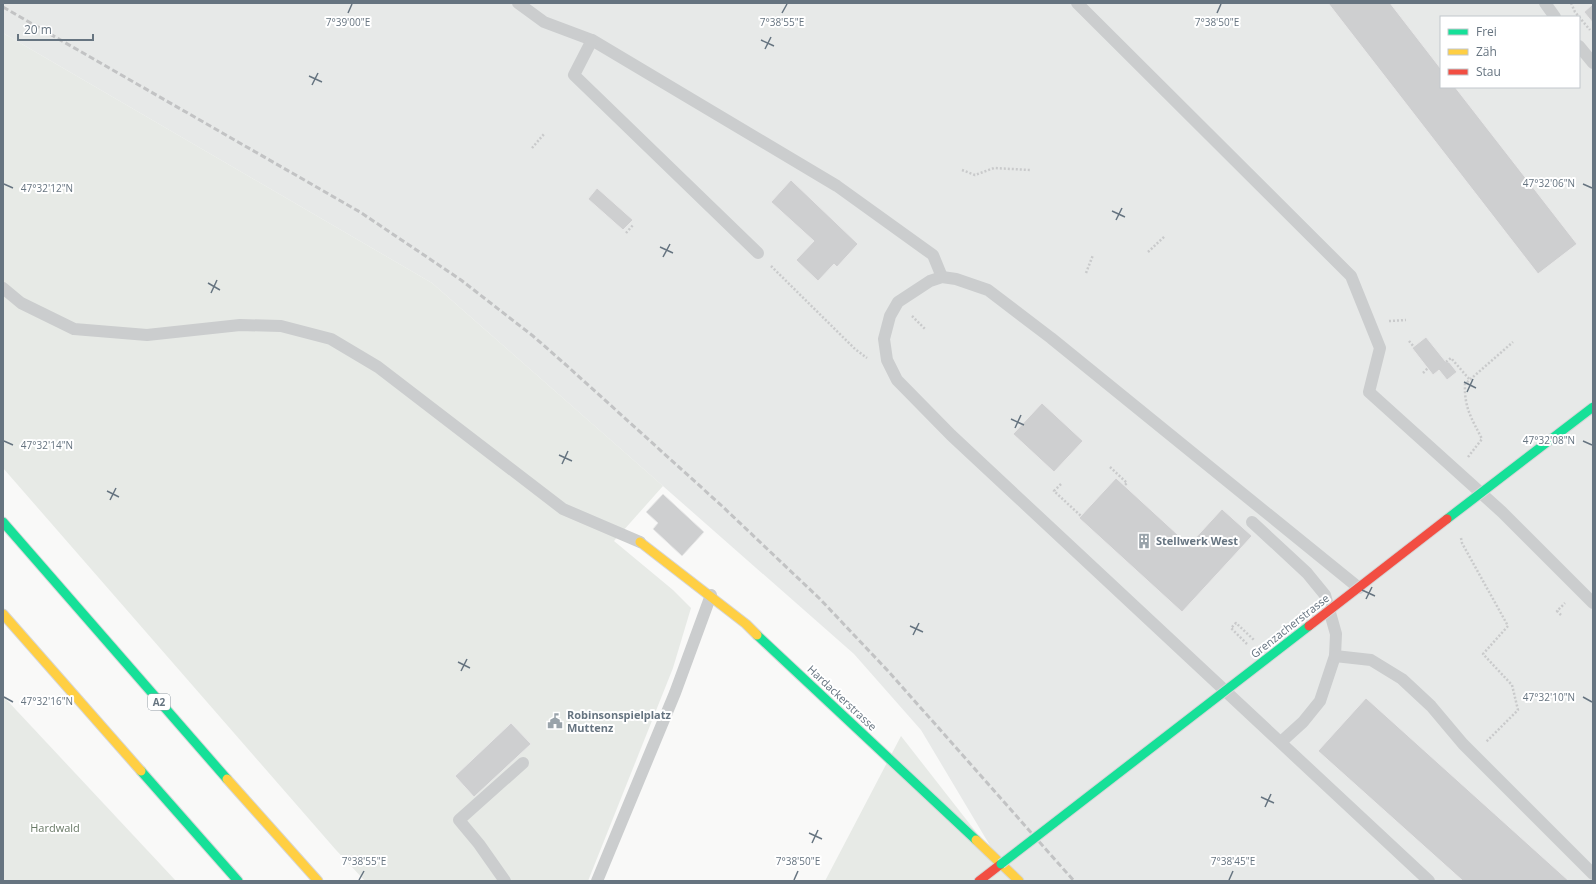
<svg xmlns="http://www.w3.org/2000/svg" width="1596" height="884" font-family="'Open Sans',sans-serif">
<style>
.built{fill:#e7e9e8;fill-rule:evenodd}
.green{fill:#e7eae6}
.building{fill:#cecfd0;stroke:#e8e8e8}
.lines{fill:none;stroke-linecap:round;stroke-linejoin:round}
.fast-casing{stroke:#d6d6d7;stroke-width:11}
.slow-casing{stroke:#d6d6d7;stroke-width:11}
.jam-casing{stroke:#d6d6d7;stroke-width:11}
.path{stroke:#c9cacb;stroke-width:2.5;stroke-dasharray:2 2;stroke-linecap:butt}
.lane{stroke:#cbcdce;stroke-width:12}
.fast{stroke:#16e098;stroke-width:9}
.slow{stroke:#ffcf43;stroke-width:9}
.jam{stroke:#f24e42;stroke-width:9}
.rail{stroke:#c2c3c4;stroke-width:3;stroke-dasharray:6 3;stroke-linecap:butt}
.fast-bridge-casing{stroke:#d6d6d7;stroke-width:11;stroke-linecap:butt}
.jam-bridge-casing{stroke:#d6d6d7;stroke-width:11;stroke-linecap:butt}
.fast-bridge{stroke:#16e098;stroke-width:9}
.jam-bridge{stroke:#f24e42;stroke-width:9}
.ticks{fill:none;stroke:#667480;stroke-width:1.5}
.labels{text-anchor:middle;stroke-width:4;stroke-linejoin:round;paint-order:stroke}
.shield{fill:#fff;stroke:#949ea6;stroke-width:1}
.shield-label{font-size:10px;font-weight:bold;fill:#667480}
.poi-label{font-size:11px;font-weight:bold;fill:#667480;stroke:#fff;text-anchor:start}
.street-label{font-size:11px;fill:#667480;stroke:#fff}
.park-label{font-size:11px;fill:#687965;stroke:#fff}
.ticks-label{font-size:10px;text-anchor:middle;fill:#667480;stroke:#fff;stroke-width:4;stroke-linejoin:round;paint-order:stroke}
</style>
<rect width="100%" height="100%" fill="#f9f9f8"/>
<path class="built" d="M3,3h1590v878h-574l-18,-17 -80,-134 -67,-76 -422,-371 -429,-250zM1441,17h138v70h-138z"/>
<g class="green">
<path d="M3,33l429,250 231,203 -49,55 59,49 18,18 -18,60 -85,213h-223l-29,-31 -333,-382z"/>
<path d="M3,696l173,185h-173z"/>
<path d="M901,736l100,128 18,17h-194z"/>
</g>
<g class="building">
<path d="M1328,3h62l51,66v18h14l122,157 -39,30z"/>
<path d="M1593,4v19l-9,-11z"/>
<path d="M791,180l67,64 -21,23 -3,-3 -16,17 -22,-21 18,-19 -43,-39z"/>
<path d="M597,188l36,32 -10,10 -35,-31z"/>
<path d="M1426,337l20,25h3l8,10 -10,8 -8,-10 -6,5 -21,-27z"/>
<path d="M1042,403l41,38 -29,31 -41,-38z"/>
<path d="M1116,478l73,67 33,-36 30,27 -70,76 -103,-94z"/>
<path d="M663,494l41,38 -22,24 -29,-27 5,-6 -12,-11z"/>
<path d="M1366,698l203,183h-106l-145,-130z"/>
<path d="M511,723l20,21 -57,53 -19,-21z"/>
</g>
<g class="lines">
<g class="fast-casing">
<g id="fast">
<path d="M3,522l224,257"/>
<path d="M757,635l219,205"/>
<path d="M141,771l97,110"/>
</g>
</g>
<g class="slow-casing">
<g id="slow">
<path d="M640,542l106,82 11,11"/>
<path d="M3,614l138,157"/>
<path d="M227,779l91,102"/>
<path d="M976,840l43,41"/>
</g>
</g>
<g class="jam-casing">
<path id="jam" d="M979,881l22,-17"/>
</g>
<g class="path">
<path d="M1571,3l4,9 15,18"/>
<path d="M532,148l12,-14"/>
<path d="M962,170l13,5 19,-7 36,2"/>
<path d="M626,233l7,-8"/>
<path d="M1148,252l17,-16"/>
<path d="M771,266l84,83 12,9"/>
<path d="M1086,273l7,-18"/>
<path d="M912,316l14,14"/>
<path d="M1389,321l17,-1"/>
<path d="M1409,341l5,6"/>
<path d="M1446,362l5,-4 19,22"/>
<path d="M1423,373l5,-5"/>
<path d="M1468,457l14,-18c-10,-20 -18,-31 -17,-55l48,-42"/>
<path d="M1110,467l17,16 -3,3"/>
<path d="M1061,484l-7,7 27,25"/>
<path d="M1461,538l1,5 46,83 -25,28 29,31 6,25 -32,32"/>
<path d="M1561,615l-4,-4 8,-8"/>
<path d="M1247,644l-16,-16 5,-5 18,17"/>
</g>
<g class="lane">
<path d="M518,3l26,19 48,18 245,146 96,69 9,22"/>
<path d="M1077,3l274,273 29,72 -11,44 133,120 91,91"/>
<path d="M1545,3l10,14"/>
<path d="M592,40l-18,35 184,178"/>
<path d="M1579,46l14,17"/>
<path d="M3,288l18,15 53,26 73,6 93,-10 41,1 50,13 47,28 185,142 77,33"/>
<path d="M1252,522l55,51 18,22 11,39 -1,22 -15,45 -17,21 -22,20"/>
<path d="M1359,588l-308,-250 -63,-48 -32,-11 -14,-2 -12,4 -32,21 -8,14 -6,23 3,21 10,20 54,55 478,446"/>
<path d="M1335,656l36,4 31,19 29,27 32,38 130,130"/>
<path d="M505,881l-26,-37 -20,-24 64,-57"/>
<path d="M597,881l78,-188 36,-98"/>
</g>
<use href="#fast" class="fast"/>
<use href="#slow" class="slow"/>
<use href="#jam" class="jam"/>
<path class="rail" d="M3,7l357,205 101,68 72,56 32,28 157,142 98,93 69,73 185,209"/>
<g class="fast-bridge-casing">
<g id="fast-bridge">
<path d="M1447,519l146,-112"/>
<path d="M1001,864l308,-238"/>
</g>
</g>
<g class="jam-bridge-casing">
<path id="jam-bridge" d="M1309,626l138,-107"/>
</g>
<use href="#fast-bridge" class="fast-bridge"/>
<use href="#jam-bridge" class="jam-bridge"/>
</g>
<path class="ticks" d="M348,13l4,-9M782,13l5,-9M1217,13l4,-9M761,40l13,6M765,49l6,-12M309,76l13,6M312,85l6,-12M4,184l9,4M1583,184l9,4M1112,211l13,6M1116,220l6,-12M660,247l13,6M663,257l7,-13M208,283l12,7M211,293l6,-13M1464,382l12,6M1467,392l6,-13M1011,419l13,6M1015,428l6,-13M4,441l9,4M1583,441l9,4M559,455l13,6M562,464l6,-13M107,491l12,6M110,500l6,-12M1362,590l13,6M1366,599l6,-12M910,626l13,6M913,635l6,-12M458,662l12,6M461,671l6,-12M4,697l9,5M1583,697l9,5M1261,797l13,6M1265,807l6,-13M809,833l13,6M812,843l6,-13M359,880l5,-9M794,880l4,-9M1229,880l4,-9"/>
<defs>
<g id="building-bare" transform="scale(1.2)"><path d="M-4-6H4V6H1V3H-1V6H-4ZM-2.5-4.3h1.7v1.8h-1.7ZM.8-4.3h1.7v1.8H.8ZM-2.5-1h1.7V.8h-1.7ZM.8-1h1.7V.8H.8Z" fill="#99a3aa" stroke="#fff" stroke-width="2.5" paint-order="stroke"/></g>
<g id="civic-bare" transform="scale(1.2)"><path d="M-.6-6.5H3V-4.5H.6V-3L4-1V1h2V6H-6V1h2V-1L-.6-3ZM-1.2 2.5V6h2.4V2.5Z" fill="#99a3aa" stroke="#fff" stroke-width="2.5" paint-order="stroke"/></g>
</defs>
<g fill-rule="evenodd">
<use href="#building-bare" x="1144" y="541"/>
<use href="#civic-bare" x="555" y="721"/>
</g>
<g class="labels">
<rect class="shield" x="148" y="694" width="22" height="16" rx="3"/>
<g class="shield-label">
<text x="159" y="706">A2</text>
</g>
<g class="poi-label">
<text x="1156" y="545">Stellwerk West</text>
<text x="567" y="719">Robinsonspielplatz<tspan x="567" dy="13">Muttenz</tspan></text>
</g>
<g class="street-label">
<text transform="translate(1290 626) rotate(-38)" y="4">Grenzacherstrasse</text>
<text transform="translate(842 698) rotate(43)" y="4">Hardackerstrasse</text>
</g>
<g class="park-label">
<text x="55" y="832">Hardwald</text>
</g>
</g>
<g class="ticks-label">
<text x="348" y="26">7°39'00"E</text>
<text x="782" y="26">7°38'55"E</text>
<text x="1217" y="26">7°38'50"E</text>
<text x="1549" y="187">47°32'06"N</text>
<text x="47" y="192">47°32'12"N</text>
<text x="1549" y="444">47°32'08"N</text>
<text x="47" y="449">47°32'14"N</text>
<text x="1549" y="701">47°32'10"N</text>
<text x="47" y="705">47°32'16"N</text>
<text x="364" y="865">7°38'55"E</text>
<text x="798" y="865">7°38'50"E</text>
<text x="1233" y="865">7°38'45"E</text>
</g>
<rect width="1596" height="884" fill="none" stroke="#667480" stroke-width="8"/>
<rect x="1440" y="16" width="140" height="72" fill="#ffffff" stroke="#c2c7cc"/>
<rect x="1448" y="29" width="20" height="6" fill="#16e098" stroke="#c2c7cc"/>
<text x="1476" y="36" font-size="12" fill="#667480">Frei</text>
<rect x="1448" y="49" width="20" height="6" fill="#ffcf43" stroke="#c2c7cc"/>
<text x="1476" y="56" font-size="12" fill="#667480">Zäh</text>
<rect x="1448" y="69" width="20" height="6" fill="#f24e42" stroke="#c2c7cc"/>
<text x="1476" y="76" font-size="12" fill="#667480">Stau</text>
<path d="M18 34v6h75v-6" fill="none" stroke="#667480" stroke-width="2"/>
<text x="24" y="34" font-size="12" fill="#667480" stroke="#ffffff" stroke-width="3" paint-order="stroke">20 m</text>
</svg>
